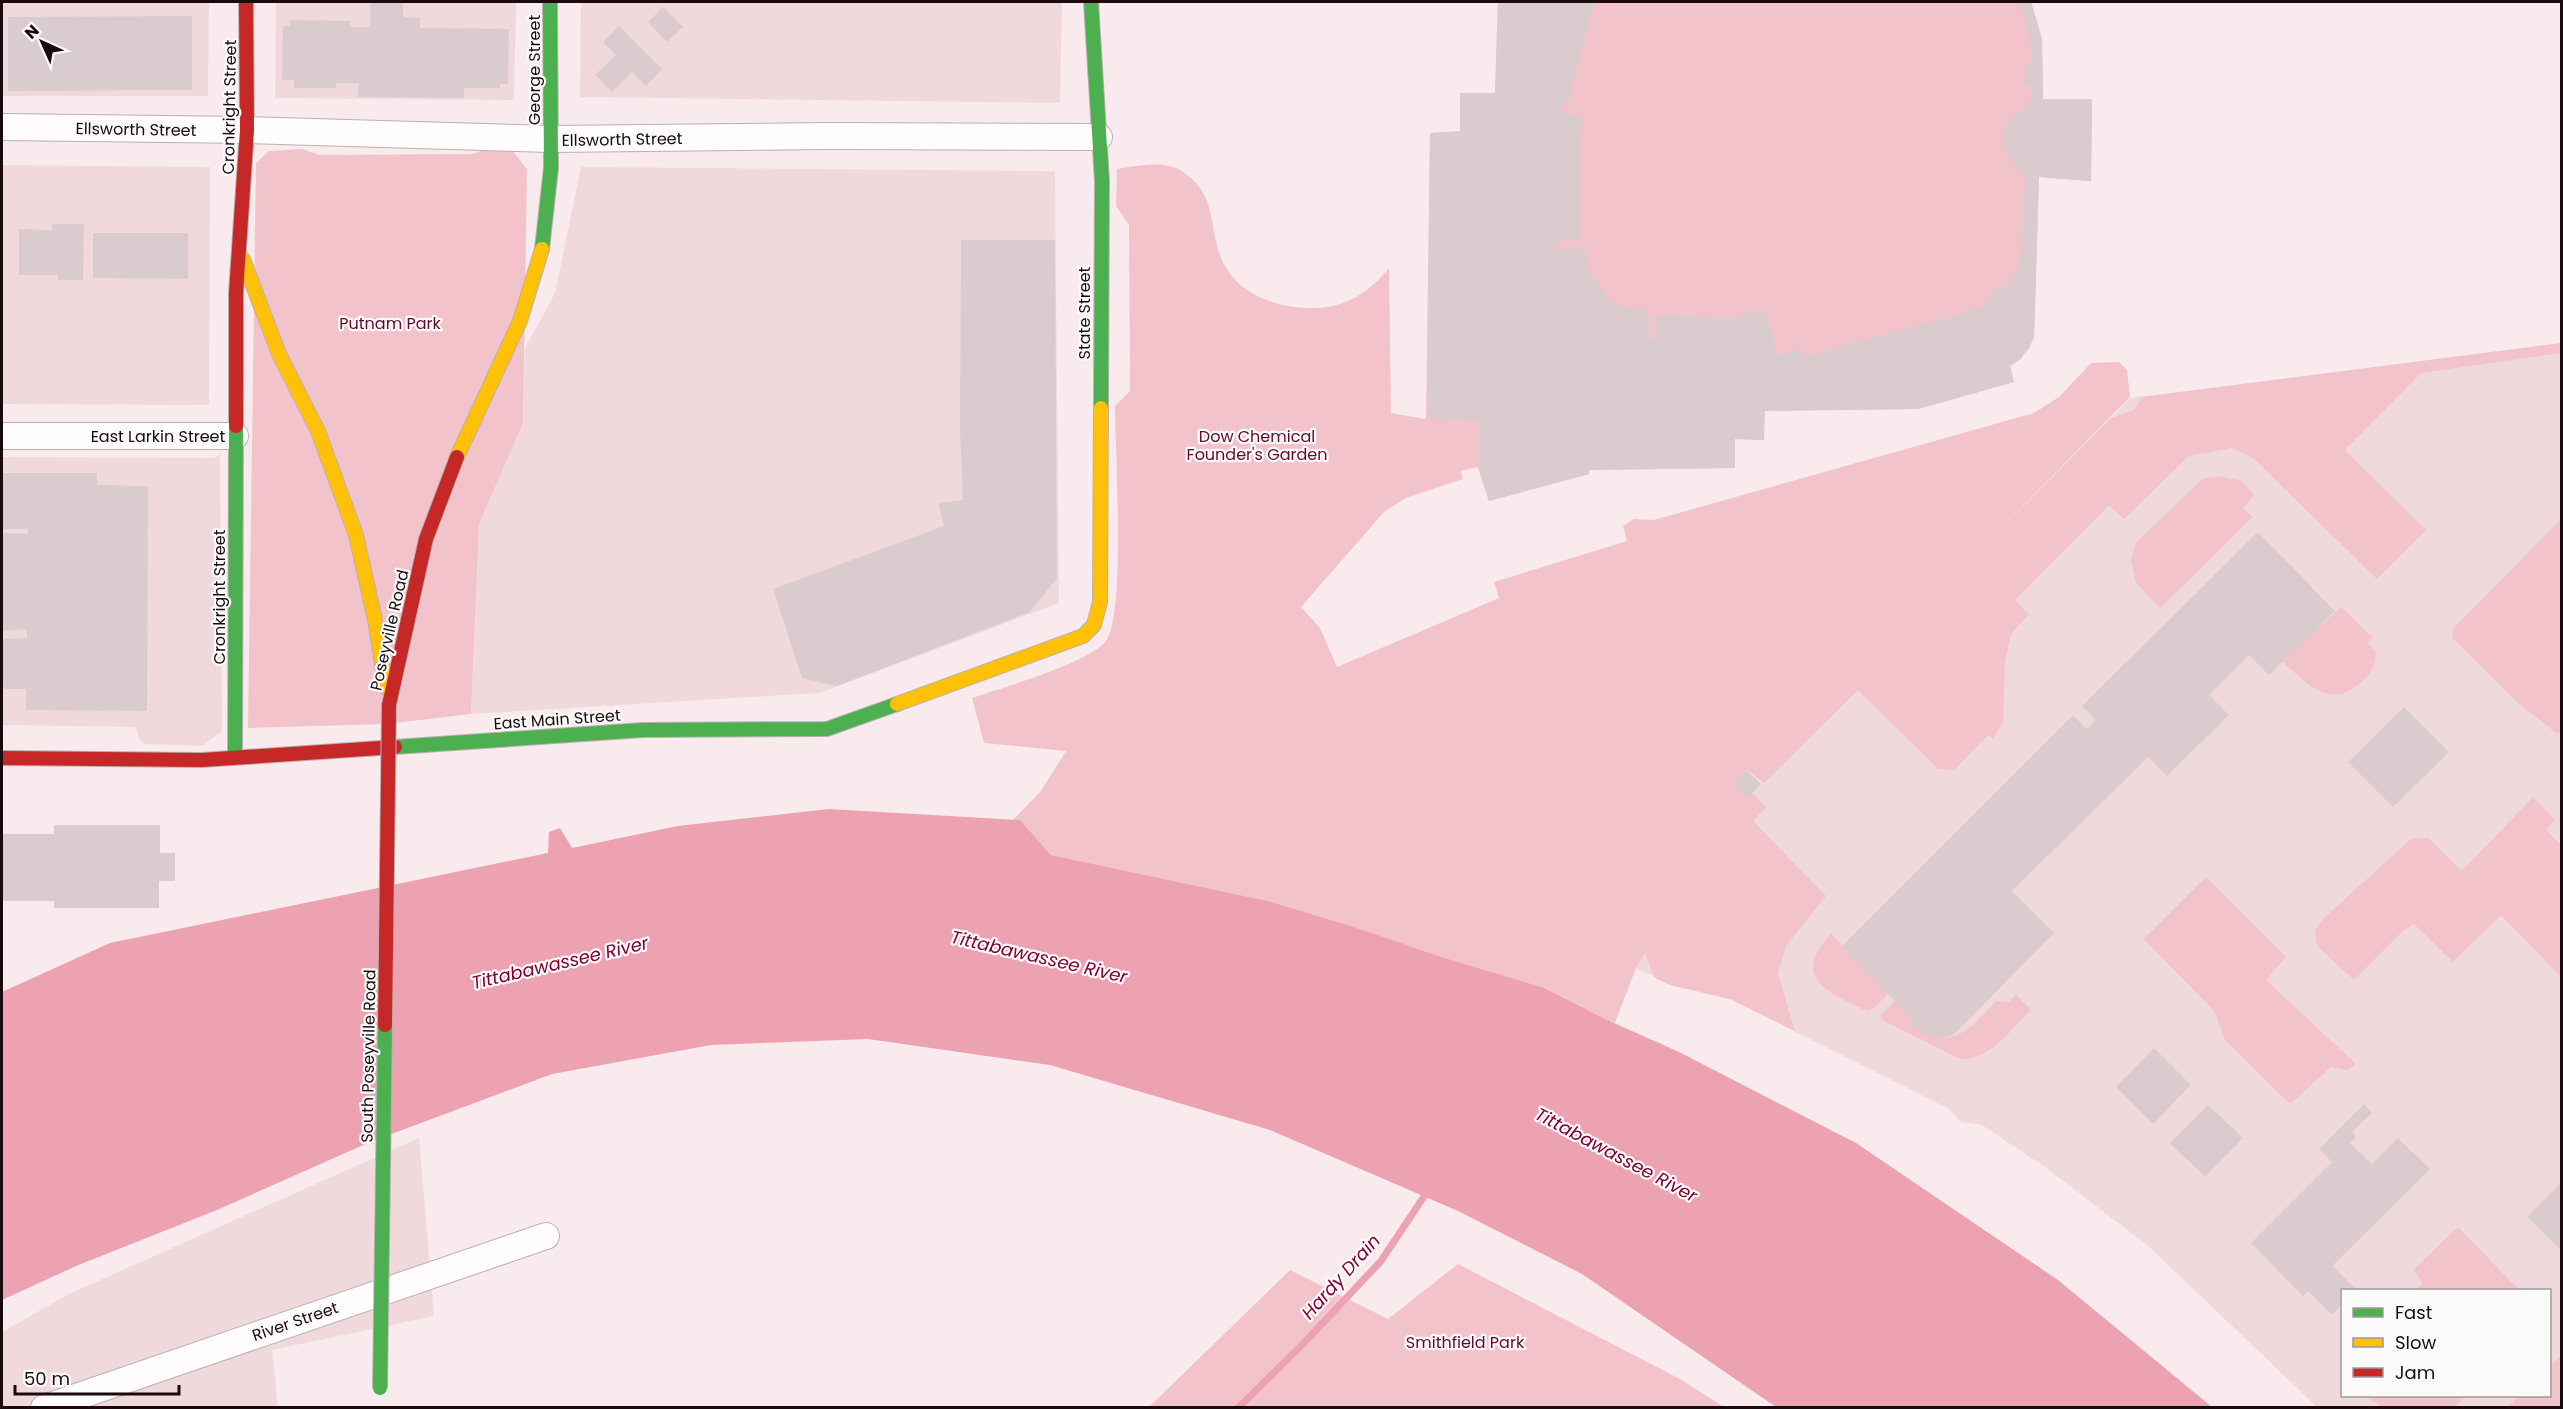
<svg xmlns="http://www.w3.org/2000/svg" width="2563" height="1409" font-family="Poppins,sans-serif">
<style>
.built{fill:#f0d9dc;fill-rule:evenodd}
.green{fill:#f2c3cb}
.water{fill:#eca2b1}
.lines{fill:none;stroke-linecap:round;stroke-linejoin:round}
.stream{stroke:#eca2b1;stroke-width:7}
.building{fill:#daccce}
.street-casing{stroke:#bdafb1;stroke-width:28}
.fast-casing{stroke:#bdafb1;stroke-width:16}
.slow-casing{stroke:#bdafb1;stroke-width:16}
.jam-casing{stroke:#bdafb1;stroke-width:16}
.street{stroke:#fefcfc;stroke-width:26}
.fast{stroke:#4caf50;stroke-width:14}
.slow{stroke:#ffc107;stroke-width:14}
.jam{stroke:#c62828;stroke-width:14}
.fast-bridge-casing{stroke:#bdafb1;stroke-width:16;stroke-linecap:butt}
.jam-bridge-casing{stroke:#bdafb1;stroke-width:16;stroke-linecap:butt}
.fast-bridge{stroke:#4caf50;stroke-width:14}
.jam-bridge{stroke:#c62828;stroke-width:14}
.labels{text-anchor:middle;stroke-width:4.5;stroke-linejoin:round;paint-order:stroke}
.street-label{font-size:16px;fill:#180a0d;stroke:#fafafa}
.park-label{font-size:16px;fill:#640829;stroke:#fafafa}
.water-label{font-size:18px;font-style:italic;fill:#810135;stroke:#fafafa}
</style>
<rect width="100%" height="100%" fill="#f9ebed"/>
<g class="built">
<path d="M2,2h207l-1,94h-206z"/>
<path d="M276,2h240l-2,98 -239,-2z"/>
<path d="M581,2h481l-2,101 -480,-6z"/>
<path d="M2,165l208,2 -1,238 -207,-1z"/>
<path d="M581,167l474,4 4,432 -239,90 -349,21 8,-190 44,-101 2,-75 30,-55z"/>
<path d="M2561,343v1064h-244l-171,-163 -104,-79 -60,-40 -21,-3 -12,-13 -219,-110 -60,-14 -34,-17 101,-175 -3,-10 13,-13 7,7 377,-379zM2342,1290h208v106h-208z"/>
<path d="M220,454l2,277 -20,15 -57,-2 -6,-5 -3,-12 -134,-2v-268l212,1z"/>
<path d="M419,1138l15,178 -162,34 6,57h-276v-75l69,-39z"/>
</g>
<g class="green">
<path d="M1498,2h533l11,37 1,60h49l-1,82 -52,-4 -5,160 -5,12 -19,17 4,16 -96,27 -153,2 -1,29 -29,-1v29l-146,2v4l-100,27 -11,-34 -17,4 2,8 -57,19 -21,13 -84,96 19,21 17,39 162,-69 -5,-16 133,-41 -4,-15 11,-7 20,1 380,-107 25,-16 32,-34 28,-1 8,8 3,27 -160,163 141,-142 23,-8 8,-13 419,-54v10l-140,20 -76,77 81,80 -49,49 -124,-121 -21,-10 -43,8 -65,63 -15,-14 -94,95 14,14 -18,20 -6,29 -2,59 -10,16 -5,-3 -34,35 -16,-1 -80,-79 -94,93 -17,-13 -13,13 14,15 4,-5 14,14 -13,14 73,75 -40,50 -8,28 17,57 -65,-32 -60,-14 -15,-7 -10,-25 -9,15 -21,55 -264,-97 -83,-25 -217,-46 -31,-35h-7l28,-29 25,-40 -82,-8 -12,-45c29,-10 117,-35 134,-57 20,-26 9,-194 9,-235l15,-15 -1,-166 -13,-19 1,-37c20,-3 44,-9 63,1 38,23 28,55 41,88 15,37 58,51 95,50 30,-1 54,-16 73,-40l2,145 35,6 4,-286 30,-2v-38h35z"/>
<path d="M302,149l18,6 152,-1 16,-5 24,1 15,19 -4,254 -44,101 -8,190 -85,10 -138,4 8,-565 13,-12z"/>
<path d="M2219,476l23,5 12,14 -11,13 10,9 -93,91 -24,-25 -5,-23 5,-17 66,-64z"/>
<path d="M2561,519v214h-5l-39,-31 -65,-64 1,-9z"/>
<path d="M2341,607l32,31 -5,5 8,10c-1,15 -6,22 -18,32 -30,24 -53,-3 -76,-24z"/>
<path d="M2533,797l22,23 -9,10 15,15v132l-60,-62 -48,47 -39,-38 -10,6 -50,50 -37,-34 -2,-16 8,-11 88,-80 17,-1 34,33z"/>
<path d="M2206,877l80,80 -20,23 90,84 -9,6 -16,-3 -41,37 -65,-64 -10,-28 -71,-73z"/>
<path d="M1831,934l57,60 -15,15 -6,2c-37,-18 -78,-32 -36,-77z"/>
<path d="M2016,995l15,15c-20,19 -41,51 -71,49l-78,-39 -2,-4 15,-15 17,18 -3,5c43,28 58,8 87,-23l13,1z"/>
<path d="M2458,1227l61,63h-103l7,-7 -10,-13z"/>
<path d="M1458,1264l222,115 44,28h-575l141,-137 98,49z"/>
<path d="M2561,1355v52h-53l12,-11h30v-29z"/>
<path d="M2365,1396h101l-12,12 -73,-1z"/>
</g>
<path class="water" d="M829,809l191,11 31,35 217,46 83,25 90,31 103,31 61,31 74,33 177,91 202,137 154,127h-436l-194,-133 -124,-63 -188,-81 -220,-65 -182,-26 -157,6 -159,29 -182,68 -153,68 -141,56 -74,34v-308l108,-49 438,-90 1,-21 11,-4 12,20 106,-22z"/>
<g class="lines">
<path class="stream" d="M1238,1408l65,-64 78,-83 48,-72"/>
</g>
<g class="building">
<path d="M371,2h32v15l17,1v10l89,1 -1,55h-8v4h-36v10l-106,-1 1,-14h-23v5h-42v-8h-12l1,-54h7v-6l60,1v6h20z"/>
<path d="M1498,2h102l-7,4 -25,97 -4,-1 -3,10 23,6 -5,16v106l-24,1v8l30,-1 3,22 21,30 13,6 26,5 1,29h7v-25l89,3 1,-6h20l11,44 24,-8 4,9 175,-49 12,-9 -2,-3 12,-12 4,2 10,-14 5,-16 4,-84 -5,-1 -10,-11 -6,-19v-11l5,-10 21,-15 1,-21h-7l2,-18 6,-1 -1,-17 -4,-22 -9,-24h13l11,37 1,60h49l-1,82 -52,-4 -5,160 -13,22 -11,7 4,16 -96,27 -154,2v29l-29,-1v29l-147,2 1,4 -100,27 -11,-34 2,-46 -53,-2 3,-286 30,-1v-39h35z"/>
<path d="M663,7l20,20 -16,15 -19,-20z"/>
<path d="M192,16v74l-184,1v-74z"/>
<path d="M619,26l43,43 -16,17 -14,-14 -20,20 -17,-17 21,-20 -13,-13z"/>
<path d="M52,224h32l-1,56h-25v-5h-39v-46l33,1z"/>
<path d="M93,233h95v46l-95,-1z"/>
<path d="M961,240h94l2,338 -27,34 -193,74 -35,-8 -29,-89 171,-63 -6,-23 25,-3 -3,-70z"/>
<path d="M2,473h95v12l51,1 -1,225 -121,-1v-21h-21l-3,-4v-46l25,-1v-9l-25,2v-98l26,1v-5h-26z"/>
<path d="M2258,532l77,79 -66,64 -20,-20 -40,40 20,20 -62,61 -19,-19 -136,134 42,42 -101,102 -13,3 -16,-4 -16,-11 4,-4 -70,-73 231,-231 14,14 9,-9 -14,-14z"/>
<path d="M2404,707l45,45 -56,55 -45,-45z"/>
<path d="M1747,770l14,14 -13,14 -14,-15z"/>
<path d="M54,825h106v28h15v28h-16v27h-105v-7h-52v-67h52z"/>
<path d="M2154,1048l37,37 -38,39 -37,-37z"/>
<path d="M2364,1104l8,9 -20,19 4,5 -6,6 22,21 26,-26 32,31 -98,97 25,24h-15v14l-10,11 -24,-24 -5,5 -52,-53 81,-81 -13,-13z"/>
<path d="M2208,1105l35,33 -38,39 -35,-34z"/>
<path d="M2562,1182v69l-35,-34z"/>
</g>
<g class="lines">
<g class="street-casing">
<g id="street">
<path d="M2,127l245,3 303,9 280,-3 269,1"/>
<path d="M2,436h233"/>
<path d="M44,1408l502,-172"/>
</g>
</g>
<g class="fast-casing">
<g id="fast">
<path d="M1091,2l11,179 -1,227"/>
<path d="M542,249l9,-81 -1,-166"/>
<path d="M395,747l248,-17 184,-1 70,-25"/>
<path d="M235,757l1,-331"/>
</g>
</g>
<g class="slow-casing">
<g id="slow">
<path d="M243,259l36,95 39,77 38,104 19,85 11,68"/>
<path d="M457,457l63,-136 22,-72"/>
<path d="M897,704l186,-68 11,-11 6,-23 1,-194"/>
</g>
</g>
<g class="jam-casing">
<g id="jam">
<path d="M236,426v-133l11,-163 -1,-128"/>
<path d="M389,705l37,-166 31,-82"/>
<path d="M2,758l200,2 193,-13"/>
</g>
</g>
<use href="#street" class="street"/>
<use href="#fast" class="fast"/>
<use href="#slow" class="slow"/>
<use href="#jam" class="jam"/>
<g class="fast-bridge-casing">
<path id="fast-bridge" d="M380,1388l5,-363"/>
</g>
<g class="jam-bridge-casing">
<path id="jam-bridge" d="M385,1025l4,-320"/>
</g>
<use href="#fast-bridge" class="fast-bridge"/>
<use href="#jam-bridge" class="jam-bridge"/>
</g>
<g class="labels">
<g class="street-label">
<text transform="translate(534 70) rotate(-90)" y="6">George Street</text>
<text transform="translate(229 107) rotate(-89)" y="6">Cronkright Street</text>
<text transform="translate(136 129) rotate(1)" y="6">Ellsworth Street</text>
<text transform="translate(622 139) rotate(-1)" y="6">Ellsworth Street</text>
<text transform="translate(1084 313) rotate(-90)" y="6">State Street</text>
<text x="158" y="442">East Larkin Street</text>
<text transform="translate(219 597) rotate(-90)" y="6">Cronkright Street</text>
<text transform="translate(389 630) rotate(-77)" y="6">Poseyville Road</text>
<text transform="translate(557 719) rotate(-4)" y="6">East Main Street</text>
<text transform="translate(368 1056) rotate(-89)" y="6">South Poseyville Road</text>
<text transform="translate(295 1321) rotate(-19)" y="6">River Street</text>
</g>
<g class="park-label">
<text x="390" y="329">Putnam Park</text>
<text x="1257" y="442">Dow Chemical<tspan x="1257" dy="18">Founder's Garden</tspan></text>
<text x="1465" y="1348">Smithfield Park</text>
</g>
<g class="water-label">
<text transform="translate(1039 957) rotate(13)" y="6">Tittabawassee River</text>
<text transform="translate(560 963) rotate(-13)" y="6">Tittabawassee River</text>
<text transform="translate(1616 1155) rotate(28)" y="6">Tittabawassee River</text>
<text transform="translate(1341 1277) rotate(-48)" y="6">Hardy Drain</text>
</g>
</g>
<rect width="2563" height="1409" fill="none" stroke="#180a0d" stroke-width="6"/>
<rect x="2341" y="1289" width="210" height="108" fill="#fafafa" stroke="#a09a9b" stroke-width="1.5"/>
<rect x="2353" y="1308" width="30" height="9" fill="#4caf50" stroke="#a09a9b" stroke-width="1.5"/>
<text x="2395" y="1319" font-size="18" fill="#180a0d">Fast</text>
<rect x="2353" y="1338" width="30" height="9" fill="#ffc107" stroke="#a09a9b" stroke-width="1.5"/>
<text x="2395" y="1349" font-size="18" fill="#180a0d">Slow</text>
<rect x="2353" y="1368" width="30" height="9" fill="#c62828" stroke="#a09a9b" stroke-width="1.5"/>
<text x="2395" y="1379" font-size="18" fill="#180a0d">Jam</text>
<g transform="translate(42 42) rotate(315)" stroke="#fafafa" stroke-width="4.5" paint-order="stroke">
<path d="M0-4.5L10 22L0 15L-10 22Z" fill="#180a0d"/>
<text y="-9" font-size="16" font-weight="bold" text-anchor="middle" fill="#180a0d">N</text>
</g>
<path d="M15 1385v9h164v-9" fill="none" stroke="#180a0d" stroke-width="3"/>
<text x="24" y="1385" font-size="18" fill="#180a0d" stroke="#fafafa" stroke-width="4.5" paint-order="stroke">50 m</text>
</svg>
